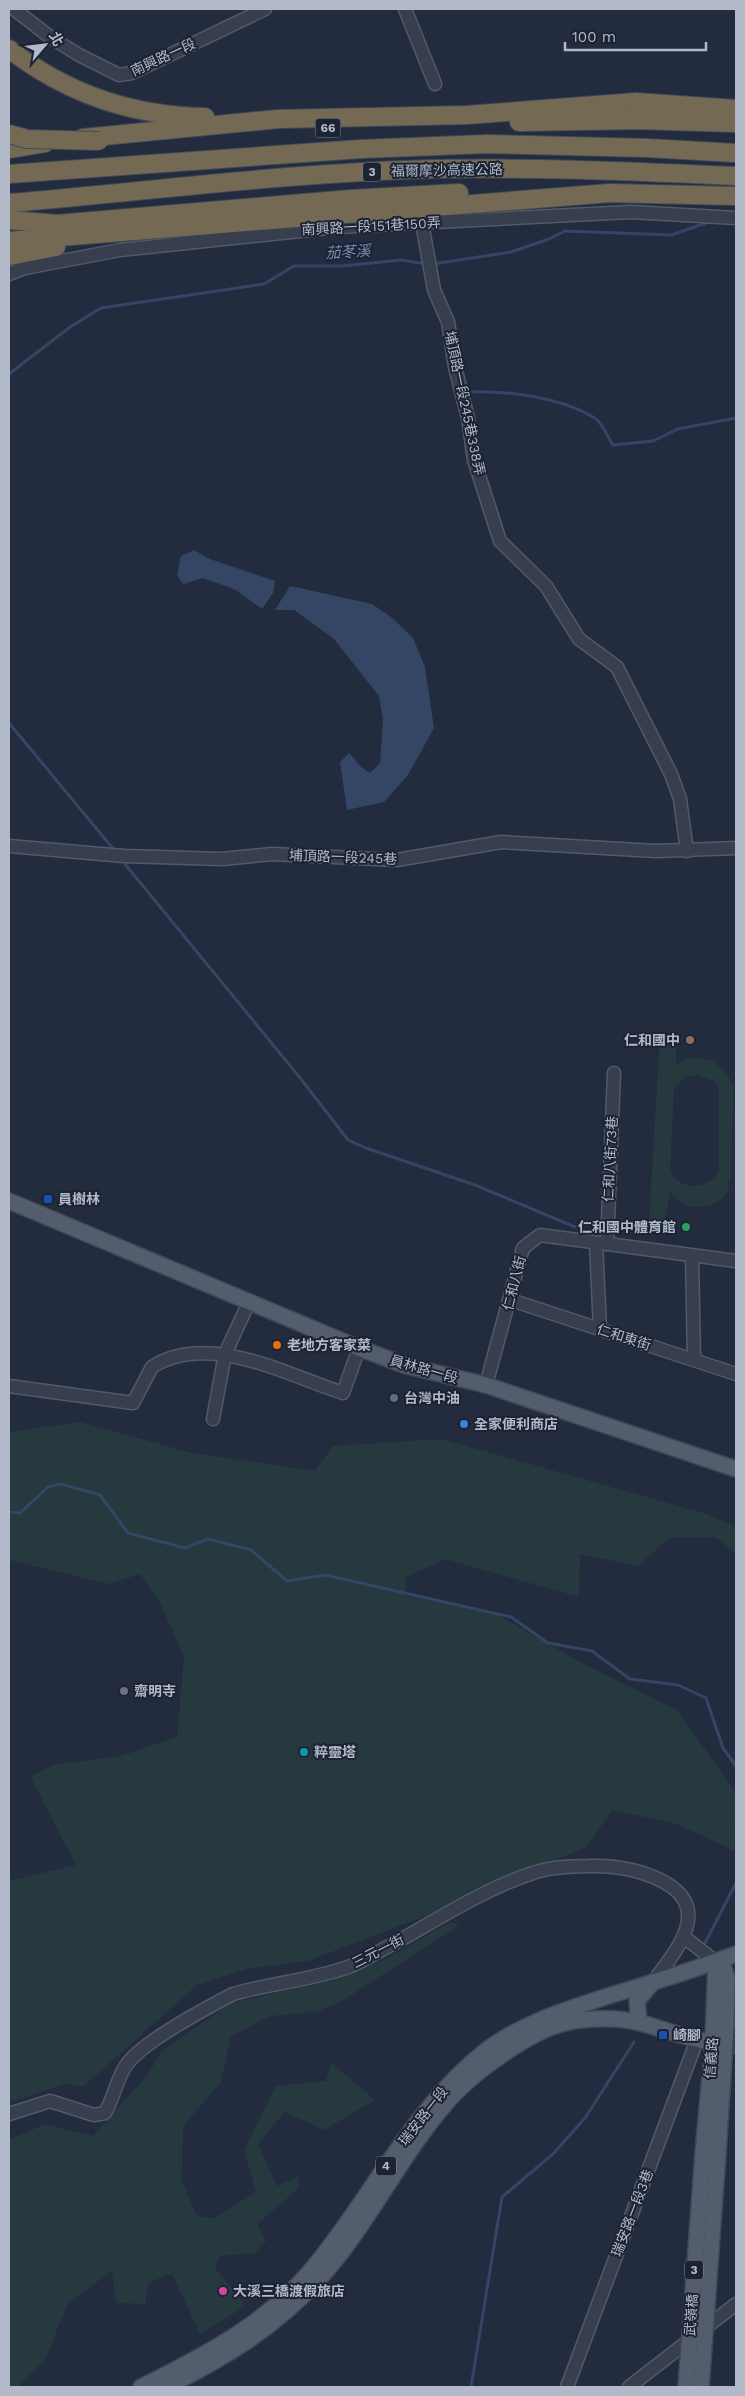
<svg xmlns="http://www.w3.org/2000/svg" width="745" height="2396" font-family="'Work Sans','Noto Sans TC',sans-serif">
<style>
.green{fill:#25393f;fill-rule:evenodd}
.water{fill:#354565}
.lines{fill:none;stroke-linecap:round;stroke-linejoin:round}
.stream{stroke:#354565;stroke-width:3}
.minor-casing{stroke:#525969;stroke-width:15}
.major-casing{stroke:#404757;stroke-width:18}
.highway-casing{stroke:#424959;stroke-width:20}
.minor{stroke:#373e4e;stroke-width:12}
.major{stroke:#545d6e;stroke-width:15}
.highway{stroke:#746a53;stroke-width:18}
.major-bridge-casing{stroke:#404757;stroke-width:18;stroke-linecap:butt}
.highway-bridge-casing{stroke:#424959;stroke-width:20;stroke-linecap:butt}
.major-bridge{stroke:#545d6e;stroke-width:15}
.highway-bridge{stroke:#746a53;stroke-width:18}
.education-dot{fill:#8d6e63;stroke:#1c2333;stroke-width:2}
.transit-dot{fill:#1a4fb4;stroke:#1c2333;stroke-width:2}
.leisure-dot{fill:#2e9e5b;stroke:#1c2333;stroke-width:2}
.food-dot{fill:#e8710a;stroke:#1c2333;stroke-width:2}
.service-dot{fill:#5c6f8a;stroke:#1c2333;stroke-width:2}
.shop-dot{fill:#3f7fe0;stroke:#1c2333;stroke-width:2}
.worship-dot{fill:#6b7280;stroke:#1c2333;stroke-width:2}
.culture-dot{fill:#0f9aa8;stroke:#1c2333;stroke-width:2}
.hotel-dot{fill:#d1479c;stroke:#1c2333;stroke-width:2}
.labels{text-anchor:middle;stroke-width:4;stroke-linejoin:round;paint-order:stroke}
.shield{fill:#1c2333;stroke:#858c9c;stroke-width:1}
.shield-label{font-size:12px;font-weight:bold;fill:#b2b9c9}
.street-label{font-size:14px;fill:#b2b9c9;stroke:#1c2333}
.poi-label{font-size:14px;font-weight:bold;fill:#b2b9c9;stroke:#1c2333;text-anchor:start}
.water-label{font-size:15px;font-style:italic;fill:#798cb2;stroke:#1c2333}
</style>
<rect width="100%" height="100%" fill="#232c3e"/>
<g class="green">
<path d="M660,1039l16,1v25l10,-7 19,1 8,1 16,17 4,10 -2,92c-4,5 -1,7 -3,11 -6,15 -30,20 -43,15 -6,-3 -11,-9 -15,-13l-5,29 -16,-1zM696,1075l18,6 5,8v83c-13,18 -37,19 -49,0l4,-84 12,-11z"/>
<path d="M80,1422l112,31 123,18 18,-25 109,-7 261,74 33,13v28l-21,-17h-45l-32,29 -58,-12 -1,43 -134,-38 -40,19 1,18 87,16 85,49 99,49 59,83 -2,58 -57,-27 -64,-14 -27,37 -163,70 -115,44 -58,7 -53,17 -114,102 -14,-4 -60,19v-221l67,-16 -46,-89 24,-11 67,-9 56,-19 7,-81 -24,-53 -20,-29 -32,10 -99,-24v-128z"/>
<path d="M450,1922l10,3 -118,76 -26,11 -46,4 -39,20 -10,46 -38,44 -1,55 15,35 17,2 42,-26 -12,-42 32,-64 50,-5 5,-19 44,38 -51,30 -39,-18 -27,32 19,42 22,-10 -1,13 -41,35 9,17 -11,12 -35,3 -5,12 31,38 -46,28 -28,-60 -23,8 -4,22 -29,-1 -4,-32 -44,32 -23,57 -27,27h-9v-247l36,-16 48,12 55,-62 14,-23 69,-48 100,-23 57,-22z"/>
</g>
<g class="water">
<path d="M194,550l16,9 65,22 -2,12 -11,16 -26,-19 -33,-12 -20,6 -6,-9 4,-19z"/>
<path d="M290,586l82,18 19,13 22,21 12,29 9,61 -26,47 -24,27 -37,8 -7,-48 9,-9 12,14 9,6 10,-10 3,-43 -4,-24 -45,-57 -40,-29h-19z"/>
</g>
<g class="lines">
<g class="stream">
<path d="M433,264l78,-12 38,-13 16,-8 106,4 38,-13"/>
<path d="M9,374l61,-47 31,-19 163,-24 30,-18h48l59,-6 26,4"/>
<path d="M466,392c38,-2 97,5 130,27 7,5 12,19 17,26l40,-4 25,-12 58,-11"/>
<path d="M9,723l106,128"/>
<path d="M125,864l176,215 47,61 18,8 109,37 100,42"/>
<path d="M9,1512l11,1 28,-26 13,-3 39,11 28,38 57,15 23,-9 43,11 36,31 38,-6 186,42 37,26 44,8 38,28 48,6 28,13 17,50 13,18"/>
<path d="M705,1943l31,-60"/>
<path d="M471,2387l31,-190 51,-43 32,-36 49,-76"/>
</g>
<g class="minor-casing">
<g id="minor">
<path d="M14,9l36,28 29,18 40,20 13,-2 133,-64"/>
<path d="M405,9l30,75"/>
<path d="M422,223l12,67 14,32 7,45 13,51 6,42 26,81 46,45 33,53 38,28 54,107 9,25 7,52"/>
<path d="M9,274l16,-6 95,-18 218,-23 293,-15 105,6"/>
<path d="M9,846l115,10 98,3 50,-5 125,6 104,-18 155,9 80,-3"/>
<path d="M596,1243l4,86"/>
<path d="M607,1244l7,-171"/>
<path d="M692,1256l2,103"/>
<path d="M511,1300l225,74"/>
<path d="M486,1385l37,-137 17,-13 196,26"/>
<path d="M9,1386l124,17 19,-36c56,-36 135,8 191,26l16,-45"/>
<path d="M213,1419l12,-65 24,-52"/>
<path d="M684,1937l32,25"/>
<path d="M725,2045l11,1"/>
<path d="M9,2114l41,-13 44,14 11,-2c9,-15 12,-36 22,-49 16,-22 81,-57 106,-70 39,-11 80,-14 118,-28 15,-6 29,-16 44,-23 43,-24 91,-55 138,-70 17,-6 38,-7 56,-7 28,-1 60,5 83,21 38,28 0,68 -18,94"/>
<path d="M567,2387l130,-347"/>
<path d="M629,2387l107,-83"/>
</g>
</g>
<g class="major-casing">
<g id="major">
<path d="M9,1201l350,147 45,17 82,20 250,84"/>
<path d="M716,1962l7,4 4,11 -1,48 -8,129"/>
<path d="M639,2022l-2,-21 16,-19"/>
<path d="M703,2153l10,-111 3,-80"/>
<path d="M141,2387c65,-32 130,-66 176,-124 58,-71 97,-157 171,-214 34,-25 74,-38 114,-51 45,-14 90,-27 134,-44"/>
<path d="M166,2387c57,-28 110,-60 153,-108 48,-52 78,-118 124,-172 19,-24 44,-42 69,-59 21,-13 44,-26 69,-28 19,-2 42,-2 60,3 19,5 36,12 55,16 9,3 20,3 29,6"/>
</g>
</g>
<g class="highway-casing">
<g id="highway">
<path d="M9,49c57,44 124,67 196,68"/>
<path d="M519,122l120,-2 97,3"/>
<path d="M83,138l195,-19 189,-4 169,-13 100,7"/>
<path d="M9,149l36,-6"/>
<path d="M9,174l352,-25 126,-5 160,4 89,5"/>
<path d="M9,203c132,-11 263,-28 395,-33 111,-4 222,1 332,6"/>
<path d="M9,220l48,4 294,-25 108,-6"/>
<path d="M9,241l601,-48 126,3"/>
<path d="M9,256l47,-9"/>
</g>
</g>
<use href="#minor" class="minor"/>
<use href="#major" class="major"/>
<use href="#highway" class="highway"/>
<g class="major-bridge-casing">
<g id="major-bridge">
<path d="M686,2387l17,-234"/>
<path d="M701,2387l17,-233"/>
</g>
</g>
<g class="highway-bridge-casing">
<path id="highway-bridge" d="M9,134l18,5 72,2"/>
</g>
<use href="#major-bridge" class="major-bridge"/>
<use href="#highway-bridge" class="highway-bridge"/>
</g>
<circle class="education-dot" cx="690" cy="1040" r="5"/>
<g class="transit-dot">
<rect x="43" y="1194" width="10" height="10" rx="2.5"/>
<rect x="658" y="2030" width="10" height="10" rx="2.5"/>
</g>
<circle class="leisure-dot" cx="686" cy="1227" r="5"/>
<circle class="food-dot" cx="277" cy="1345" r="5"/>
<circle class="service-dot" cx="394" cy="1398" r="5"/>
<circle class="shop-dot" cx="464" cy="1424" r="5"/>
<circle class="worship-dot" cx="124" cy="1691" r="5"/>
<circle class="culture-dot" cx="304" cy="1752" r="5"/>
<circle class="hotel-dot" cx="223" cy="2291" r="5"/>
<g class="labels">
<g class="shield">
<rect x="315.5" y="118.5" width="25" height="19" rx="4"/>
<rect x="363" y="162.5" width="18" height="19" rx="4"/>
<rect x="376" y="2156.5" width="20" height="19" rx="4"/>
<rect x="685" y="2260.5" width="18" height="19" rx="4"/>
</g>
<g class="shield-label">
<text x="328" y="132">66</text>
<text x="372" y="176">3</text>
<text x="386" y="2170">4</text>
<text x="694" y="2274">3</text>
</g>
<g class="street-label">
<text transform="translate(163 57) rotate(-25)" y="5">南興路一段</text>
<text transform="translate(447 170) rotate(-1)" y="5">福爾摩沙高速公路</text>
<text transform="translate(371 226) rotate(-3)" y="5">南興路一段151巷150弄</text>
<text transform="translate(465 403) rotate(78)" y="5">埔頂路一段245巷338弄</text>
<text transform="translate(343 857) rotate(2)" y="5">埔頂路一段245巷</text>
<text transform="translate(610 1159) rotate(-87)" y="5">仁和八街73巷</text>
<text transform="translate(514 1283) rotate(-76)" y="5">仁和八街</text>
<text transform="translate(624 1337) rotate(18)" y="5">仁和東街</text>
<text transform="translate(424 1369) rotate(16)" y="5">員林路一段</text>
<text transform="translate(378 1951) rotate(-27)" y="5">三元一街</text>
<text transform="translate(711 2058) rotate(-85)" y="5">信義路</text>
<text transform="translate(423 2116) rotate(-52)" y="5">瑞安路一段</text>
<text transform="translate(632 2213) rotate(-69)" y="5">瑞安路一段3巷</text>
<text transform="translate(691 2315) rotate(-86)" y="5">武嶺橋</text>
</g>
<g class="poi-label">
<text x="680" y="1045" text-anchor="end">仁和國中</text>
<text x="58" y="1204">員樹林</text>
<text x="676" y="1232" text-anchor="end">仁和國中體育館</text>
<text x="287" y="1350">老地方客家菜</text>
<text x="404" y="1403">台灣中油</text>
<text x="474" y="1429">全家便利商店</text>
<text x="134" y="1696">齋明寺</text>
<text x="314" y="1757">粹靈塔</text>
<text x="673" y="2040">崎腳</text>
<text x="233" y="2296">大溪三橋渡假旅店</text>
</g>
<g class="water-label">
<text transform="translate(348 252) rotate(-3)" y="5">茄苳溪</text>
</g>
</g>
<rect width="745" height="2396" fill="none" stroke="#b2b9c9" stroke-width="20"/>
<g transform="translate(45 45) rotate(62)" stroke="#1c2333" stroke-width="4" paint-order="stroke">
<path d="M0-4L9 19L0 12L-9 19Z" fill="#b2b9c9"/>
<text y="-8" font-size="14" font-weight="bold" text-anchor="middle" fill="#b2b9c9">北</text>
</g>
<path d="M565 42v8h141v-8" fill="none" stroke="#b2b9c9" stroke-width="2.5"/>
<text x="572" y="42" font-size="15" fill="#b2b9c9" stroke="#1c2333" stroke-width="4" paint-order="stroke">100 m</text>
</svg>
